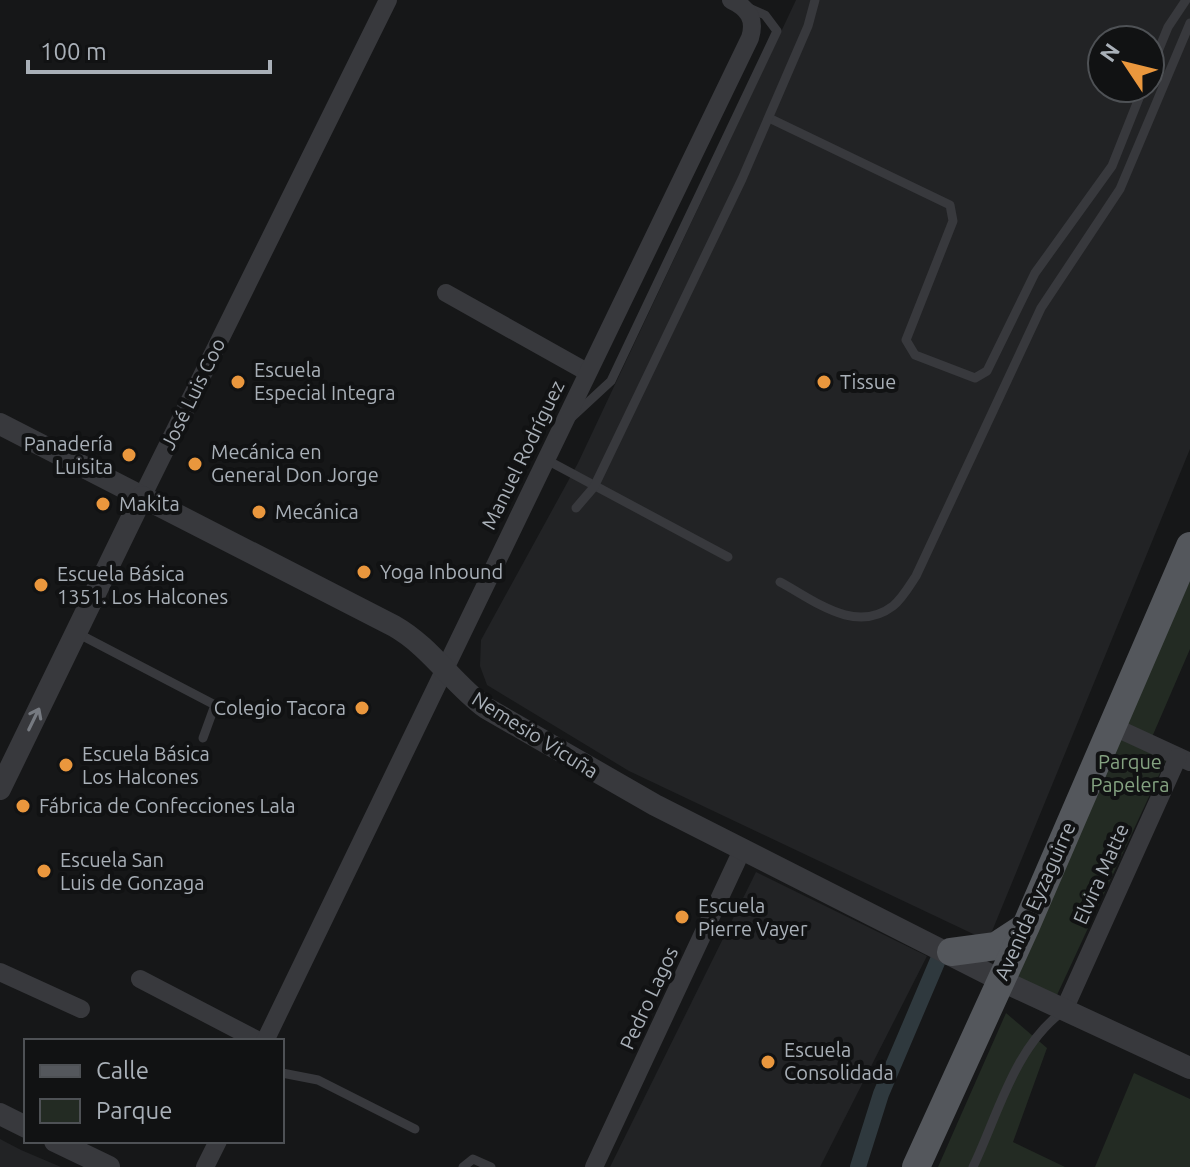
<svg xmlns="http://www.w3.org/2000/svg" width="1190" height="1167" font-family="Ubuntu,sans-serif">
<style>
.built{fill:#222325;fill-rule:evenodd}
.green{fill:#232b23}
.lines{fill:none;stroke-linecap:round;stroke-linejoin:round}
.canal{stroke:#2f393e;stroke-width:16}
.service{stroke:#38393d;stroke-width:9}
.minor{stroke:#38393d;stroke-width:18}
.tertiary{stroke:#38393d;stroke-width:22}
.primary{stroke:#54575c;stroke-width:28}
.oneway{stroke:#767a81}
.poi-dot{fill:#ea973d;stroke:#111213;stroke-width:3}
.labels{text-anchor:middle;stroke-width:8;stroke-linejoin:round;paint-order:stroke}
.poi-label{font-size:20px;fill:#a9b0b8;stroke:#111213;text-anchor:start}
.street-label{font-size:20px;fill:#a9b0b8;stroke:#111213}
.park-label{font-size:20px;fill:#84a281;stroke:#111213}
</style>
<rect width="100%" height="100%" fill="#161718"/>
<g class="built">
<path d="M796,0h394v449l-202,492 -359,-170 -142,-86 -7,-19 1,-26 97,-177zM1102,40h48v48h-48z"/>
<path d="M756,872l171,84 -107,211h-210z"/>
<path d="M0,1139l21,11 40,17h-61z"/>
</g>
<g class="green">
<path d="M1190,581v68l-44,102 20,9 -109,235 -46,-21z"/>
<path d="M1006,1013l41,35 -34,94 52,25h-127z"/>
<path d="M1134,1073l56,26v68h-95z"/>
</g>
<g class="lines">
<path class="canal" d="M858,1167l23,-73 57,-134"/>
<g class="service">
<path d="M1150,71l18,-44 18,-27"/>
<path d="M769,118l181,87 3,16 -47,119 9,15 60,23 12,-7 48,-98 77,-107 31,-78"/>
<path d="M571,418l40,-37 166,-350 -12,-16 -18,-8"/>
<path d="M545,459l183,98"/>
<path d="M576,508l18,-21 148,-308 66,-153 7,-26"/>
<path d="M780,582c34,18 75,53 113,24 9,-7 17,-21 23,-30l125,-268 79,-119 70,-166"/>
<path d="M77,633l138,72 -12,33"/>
<path d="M282,1073l36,7 97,49"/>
<path d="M463,1167l10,-8 18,8"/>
<path d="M973,1167c25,-52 41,-119 89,-155"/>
</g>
<g class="minor">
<path d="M446,293l141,79"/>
<path d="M142,497l246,-497"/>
<path d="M1112,726l78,36"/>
<path d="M0,972l81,37"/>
<path d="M140,979l119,62"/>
<path d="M1064,1010l114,-253"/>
<path d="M265,1041l485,-1003c6,-19 -2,-30 -19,-38"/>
<path d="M205,1167l13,-26"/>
<path d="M594,1167l149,-319"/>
</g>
<g class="tertiary">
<path d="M0,424l394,202c37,21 58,57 92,82l169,97 345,175 190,88"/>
<path d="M0,789l142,-292"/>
<path d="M0,1114l26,13"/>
<path d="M55,1141l54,26"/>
</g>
<g class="primary">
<path d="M951,952l45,-6 29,-19"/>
<path d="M916,1167l110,-241 164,-380"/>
</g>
</g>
<defs><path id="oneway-shaft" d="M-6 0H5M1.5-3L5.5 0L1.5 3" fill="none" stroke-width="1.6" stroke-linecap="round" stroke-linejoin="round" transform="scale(2)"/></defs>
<use class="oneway" href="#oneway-shaft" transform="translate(34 719) rotate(-64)"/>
<g class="poi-dot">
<circle cx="238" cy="382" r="8"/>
<circle cx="824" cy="382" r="8"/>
<circle cx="129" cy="455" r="8"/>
<circle cx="195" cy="464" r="8"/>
<circle cx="103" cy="504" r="8"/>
<circle cx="259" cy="512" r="8"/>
<circle cx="364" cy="572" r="8"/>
<circle cx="41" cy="585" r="8"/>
<circle cx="362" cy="708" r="8"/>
<circle cx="66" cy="765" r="8"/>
<circle cx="23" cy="806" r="8"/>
<circle cx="44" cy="871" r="8"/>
<circle cx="682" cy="917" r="8"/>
<circle cx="768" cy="1062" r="8"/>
</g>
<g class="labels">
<g class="poi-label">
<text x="254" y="377">Escuela<tspan x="254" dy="23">Especial Integra</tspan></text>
<text x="840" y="389">Tissue</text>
<text x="113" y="451" text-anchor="end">Panadería<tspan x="113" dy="23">Luisita</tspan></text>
<text x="211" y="459">Mecánica en<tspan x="211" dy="23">General Don Jorge</tspan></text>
<text x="119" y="511">Makita</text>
<text x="275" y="519">Mecánica</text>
<text x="380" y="579">Yoga Inbound</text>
<text x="57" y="581">Escuela Básica<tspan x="57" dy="23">1351. Los Halcones</tspan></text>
<text x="346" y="715" text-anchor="end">Colegio Tacora</text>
<text x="82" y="761">Escuela Básica<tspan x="82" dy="23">Los Halcones</tspan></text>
<text x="39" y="813">Fábrica de Confecciones Lala</text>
<text x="60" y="867">Escuela San<tspan x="60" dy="23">Luis de Gonzaga</tspan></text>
<text x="698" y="913">Escuela<tspan x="698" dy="23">Pierre Vayer</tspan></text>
<text x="784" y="1057">Escuela<tspan x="784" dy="23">Consolidada</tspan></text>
</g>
<g class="street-label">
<text transform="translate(193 394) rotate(-64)" y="7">José Luis Coo</text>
<text transform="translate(523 455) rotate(-64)" y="7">Manuel Rodríguez</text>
<text transform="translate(535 735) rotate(32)" y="7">Nemesio Vicuña</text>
<text transform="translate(1101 874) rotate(-66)" y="7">Elvira Matte</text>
<text transform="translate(1035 901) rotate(-66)" y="7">Avenida Eyzaguirre</text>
<text transform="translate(649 998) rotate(-65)" y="7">Pedro Lagos</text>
</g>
<g class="park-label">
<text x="1130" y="769">Parque<tspan x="1130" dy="23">Papelera</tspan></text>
</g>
</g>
<rect x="24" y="1039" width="260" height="104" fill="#111213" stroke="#4e5155" stroke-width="2"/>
<rect x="40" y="1065" width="40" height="12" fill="#54575c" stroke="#4e5155" stroke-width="2"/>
<text x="96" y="1079" font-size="24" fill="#a9b0b8">Calle</text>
<rect x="40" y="1099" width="40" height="24" fill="#232b23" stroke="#4e5155" stroke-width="2"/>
<text x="96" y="1119" font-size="24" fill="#a9b0b8">Parque</text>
<g transform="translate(1126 64) rotate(305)"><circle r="38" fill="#111213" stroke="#4e5155" stroke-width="2"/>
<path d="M0-6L14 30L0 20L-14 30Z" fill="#ea973d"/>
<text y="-12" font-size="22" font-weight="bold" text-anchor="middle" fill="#a9b0b8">N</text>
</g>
<path d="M28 60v12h242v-12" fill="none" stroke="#a9b0b8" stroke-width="4"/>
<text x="40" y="60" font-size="24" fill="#a9b0b8" stroke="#111213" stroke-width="6" paint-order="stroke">100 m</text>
</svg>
